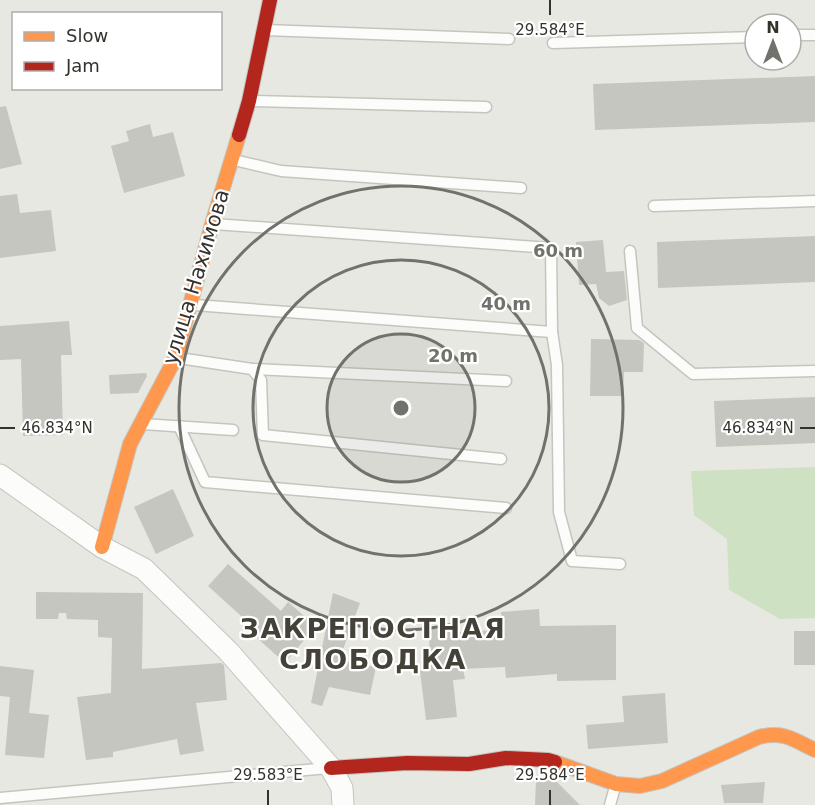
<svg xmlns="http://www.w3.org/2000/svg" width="815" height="805" font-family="'DejaVu Sans',sans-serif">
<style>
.green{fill:#cee1c3}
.building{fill:#c6c6c1}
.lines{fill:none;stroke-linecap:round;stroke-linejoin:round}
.lane-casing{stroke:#c5c5c0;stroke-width:13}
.street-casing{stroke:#c5c5c0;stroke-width:23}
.slow-casing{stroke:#c5c5c0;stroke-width:16}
.jam-casing{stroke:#c5c5c0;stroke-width:16}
.lane{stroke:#fcfcfb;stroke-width:10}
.street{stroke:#fcfcfb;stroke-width:21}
.slow{stroke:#ff974d;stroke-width:14}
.jam{stroke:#b3261e;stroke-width:14}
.ticks{fill:none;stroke:#33322d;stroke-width:2}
.ring{fill:none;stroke:#72726c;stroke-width:3}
.labels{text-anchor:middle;stroke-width:4.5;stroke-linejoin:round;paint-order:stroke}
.street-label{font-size:21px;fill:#33322d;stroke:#fff}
.district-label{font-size:27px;font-weight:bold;letter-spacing:1.5px;fill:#434138;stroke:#fff}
.ticks-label{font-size:15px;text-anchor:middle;fill:#33322d;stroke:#fff;stroke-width:4.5;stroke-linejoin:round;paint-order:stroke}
.centre{fill:#72726c;stroke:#fff;stroke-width:3}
.ring-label{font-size:18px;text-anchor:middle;font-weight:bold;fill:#72726c;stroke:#fff;stroke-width:4.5;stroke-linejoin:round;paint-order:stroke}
</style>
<rect width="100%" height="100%" fill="#e8e8e2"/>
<path class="green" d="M815,467v151l-35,1 -51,-29 -2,-51 -33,-24 -3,-44z"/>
<g class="building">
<path d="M815,76v46l-220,8 -2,-46z"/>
<path d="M6,106l16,58 -22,5v-62z"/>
<path d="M150,124l3,13 20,-5 12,44 -61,17 -13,-47 18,-5 -3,-10z"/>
<path d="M17,194l3,19 31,-3 5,41 -56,7v-62z"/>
<path d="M815,236v46l-157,6 -1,-46z"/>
<path d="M603,240l3,32 18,-1 3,29 -18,6 -10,-8 -3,-14 -17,1 -3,-43z"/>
<path d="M69,321l3,34h-11l2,80 -40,1 -2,-77 -21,1v-34z"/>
<path d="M591,339l48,1 5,3 -1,29h-19l-1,24h-33z"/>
<path d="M146,373l1,3 -9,17 -28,1 -1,-19z"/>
<path d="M815,397v46l-99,4 -2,-46z"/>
<path d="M173,489l21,47 -38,18 -22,-47z"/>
<path d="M228,564l53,47 7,-9 28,24 -31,37 -28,-25 4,-4 -53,-48z"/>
<path d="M36,592l107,1 -1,76 79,-6 3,2 3,35 -31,3 8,48 -24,4 -3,-16 -64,13v5l-27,3 -9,-63 34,-4 1,-55 -14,-1v-17l-31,-1 -1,-6h-7l-1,6h-22z"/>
<path d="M333,593l27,10 -21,57 37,7 -6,28 -41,-8 -7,19 -11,-3z"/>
<path d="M539,609l1,17 76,-1v55l-59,1v-7l-51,4 -1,-11 -42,2 2,10 -12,1 4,37 -31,3 -6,-49 10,-1 -1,-41 25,-1v4l48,-2 -1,-18z"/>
<rect x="794" y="631" width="21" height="34"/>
<path d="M0,666l34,4 -5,43 20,2 -5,43 -39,-3 5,-58 -10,-1z"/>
<path d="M665,693l3,50 -80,6 -2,-24 38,-3 -2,-26z"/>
<path d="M536,779h14l6,2 24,24h-45z"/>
<path d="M765,782l-2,21h-39l-3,-18z"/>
</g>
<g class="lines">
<g class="lane-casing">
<g id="lane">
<path d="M265,30l244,9"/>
<path d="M791,35h24"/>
<path d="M553,43l202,-6"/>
<path d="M252,101l234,6"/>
<path d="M234,160l47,11 240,17"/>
<path d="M654,206l161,-5"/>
<path d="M214,224l337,24 1,84 5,33 2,147 13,49 48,3"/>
<path d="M630,251l7,77 56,46 122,-3"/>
<path d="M195,305l357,27"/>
<path d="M179,358l73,11 9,11 2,55 238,24"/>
<path d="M252,369l254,12"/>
<path d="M143,424l90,6"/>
<path d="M179,426l26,56 301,26"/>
<path d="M0,798l328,-30"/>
<path d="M610,805l5,-18"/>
</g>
</g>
<g class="street-casing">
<path id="street" d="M0,475l102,72 42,22 84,82 103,117 11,20 1,17"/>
</g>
<g class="slow-casing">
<g id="slow">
<path d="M102,547l28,-103 46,-87 36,-133 27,-89"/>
<path d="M555,762l61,22 24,2 22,-5 97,-44c25,-6 35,3 56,13"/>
</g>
</g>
<g class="jam-casing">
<g id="jam">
<path d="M239,135l10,-34 21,-101"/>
<path d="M331,768l76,-5 62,1 37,-6 42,2 7,2"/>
</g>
</g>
<use href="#lane" class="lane"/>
<use href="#street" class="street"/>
<use href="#slow" class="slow"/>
<use href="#jam" class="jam"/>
</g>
<path class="ticks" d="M550,0v15M0,428h15M800,428h15M268,790v15M550,790v15"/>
<circle cx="401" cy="408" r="74" fill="#72726c" fill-opacity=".12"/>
<g class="ring">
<circle cx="401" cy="408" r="74"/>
<circle cx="401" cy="408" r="148"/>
<circle cx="401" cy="408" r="222"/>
</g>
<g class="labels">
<g class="street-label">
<text transform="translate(196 277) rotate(-73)" y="7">улица Нахимова</text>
</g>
<g class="district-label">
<text x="373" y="638">ЗАКРЕПОСТНАЯ<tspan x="373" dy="31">СЛОБОДКА</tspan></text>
</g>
</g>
<g class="ticks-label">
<text x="550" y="35">29.584°E</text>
<text x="57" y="433">46.834°N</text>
<text x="758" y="433">46.834°N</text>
<text x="268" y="780">29.583°E</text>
<text x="550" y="780">29.584°E</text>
</g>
<circle cx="401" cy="408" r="9" class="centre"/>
<g class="ring-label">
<text x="558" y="257">60 m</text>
<text x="506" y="310">40 m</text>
<text x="453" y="362">20 m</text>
</g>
<rect x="12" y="12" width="210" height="78" fill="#ffffff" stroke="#adadab" stroke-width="1.5"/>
<rect x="24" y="32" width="30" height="9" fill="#ff974d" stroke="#adadab" stroke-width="1.5"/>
<text x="66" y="42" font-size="18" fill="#33322d">Slow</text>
<rect x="24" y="62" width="30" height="9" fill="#b3261e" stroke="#adadab" stroke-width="1.5"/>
<text x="66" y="72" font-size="18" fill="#33322d">Jam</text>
<g transform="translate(773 42)"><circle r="28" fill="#ffffff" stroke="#adadab" stroke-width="1.5"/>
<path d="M0-4.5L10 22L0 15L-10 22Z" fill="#72726c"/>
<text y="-9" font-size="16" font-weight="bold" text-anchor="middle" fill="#33322d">N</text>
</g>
</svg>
